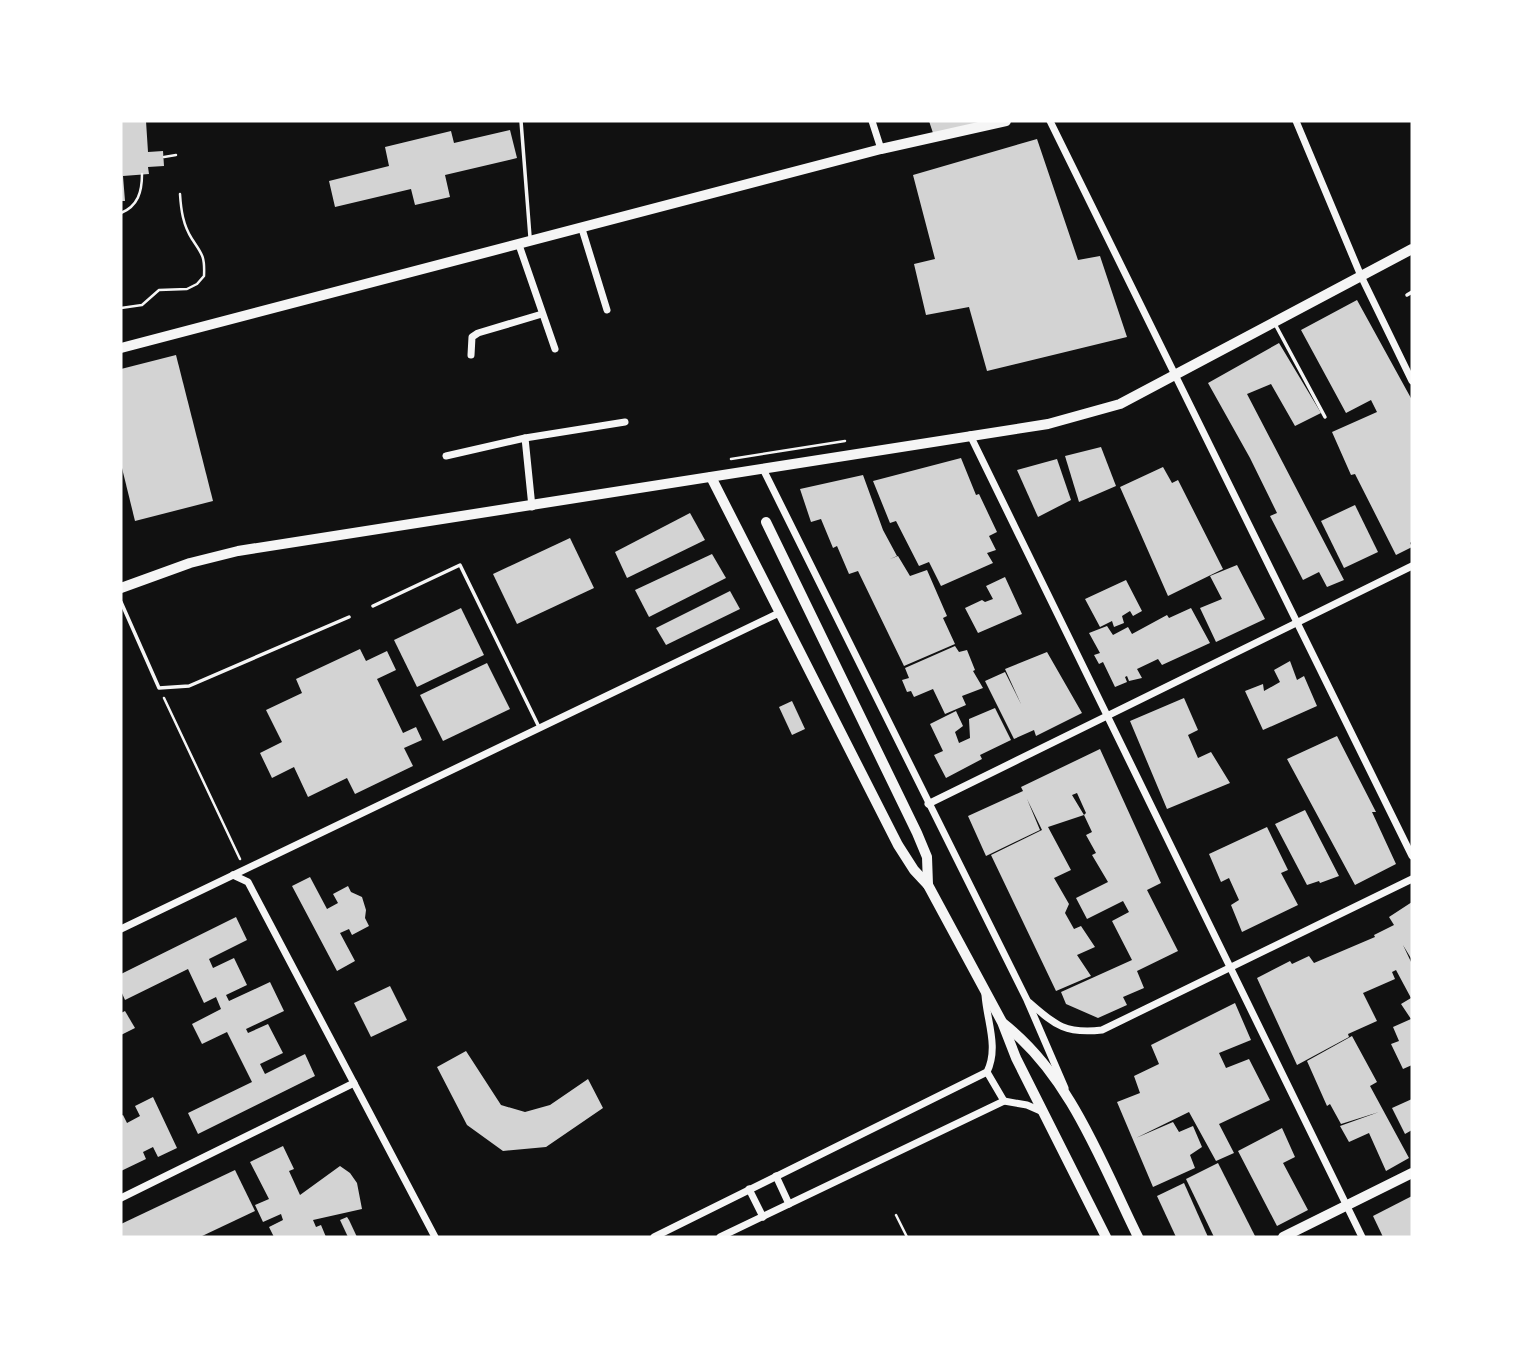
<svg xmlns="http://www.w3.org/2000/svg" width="1533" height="1358" font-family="'Public Sans',sans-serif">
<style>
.building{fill:#d3d3d3;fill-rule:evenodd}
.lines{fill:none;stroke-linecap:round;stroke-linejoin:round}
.path{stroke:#f5f5f5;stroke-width:2.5}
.service{stroke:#f5f5f5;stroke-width:3.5}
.minor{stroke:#f5f5f5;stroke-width:7}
.tertiary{stroke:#f5f5f5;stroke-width:10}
.secondary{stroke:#f5f5f5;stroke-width:10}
</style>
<rect width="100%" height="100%" fill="#111"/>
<g class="building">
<path d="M121,121h25l2,31 15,-1 1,15 -16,1 1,7 -26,2 2,25h-4z"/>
<path d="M929,121h62l-57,15z"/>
<path d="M510,130l7,28 -72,17 5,22 -35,8 -4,-16 -76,18 -6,-26 60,-15 -4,-19 66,-16 3,12z"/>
<path d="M1037,139l41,121 22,-4 27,81 -140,34 -18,-64 -43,8 -12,-51 21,-5 -22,-84z"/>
<path d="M1357,300l55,100v141l-2,2 2,4 -16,8 -41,-81 -4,1 -19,-43 45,-20 -6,-12 -25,13 -45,-83z"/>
<path d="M1279,343l42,70 -26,13 -24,-42 -24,10 97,186 -17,7 -8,-15 -16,8 -33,-64 7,-3 -27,-55 -42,-75z"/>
<path d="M176,355l37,146 -78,20 -14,-57v-95z"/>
<path d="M1101,447l15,39 -37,16 -14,-46z"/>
<path d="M961,458l15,37 3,-1 18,38 -8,4 7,14 -9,3 6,10 -52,23 -12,-24 -10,4 -23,-45 -6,2 -17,-42z"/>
<path d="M1057,459l14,41 -33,17 -21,-47z"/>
<path d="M1163,467l9,16 6,-3 45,89 -55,27 -48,-109z"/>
<path d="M863,475l20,55 14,26 -7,3 8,-3 12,20 17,-6 20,46 -4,2 12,26 -51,22 -46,-95 -9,3 -12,-28 -4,2 -12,-29 -10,3 -11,-33z"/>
<path d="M1355,505l23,47 -34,16 -23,-47z"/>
<path d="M690,513l15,27 -78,38 -12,-26z"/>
<path d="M570,538l24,50 -77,36 -24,-50z"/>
<path d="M712,554l14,24 -77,39 -14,-27z"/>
<path d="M1237,565l28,54 -49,23 -16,-34 22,-9 -12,-23z"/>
<path d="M1005,577l17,37 -44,19 -13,-25 17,-8 3,2 8,-3 -7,-13z"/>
<path d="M1126,580l16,31 -9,5 -3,-5 -8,5 2,7 -10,4 -2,-6 -12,6 -15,-28z"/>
<path d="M730,591l10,18 -74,36 -10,-17z"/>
<path d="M461,608l23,47 -67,32 -23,-47z"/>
<path d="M1191,608l19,35 -48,22 -4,-6 -21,10 5,9 -13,3 -2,-5 -2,1 2,5 -12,5 -12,-25 -4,2 -5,-9 6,-2 -11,-20 18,-7 6,9 15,-8 4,7 35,-19 2,3z"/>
<path d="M955,646l4,6 8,-2 8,20 -2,1 10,17 -21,8 4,9 -21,9 -12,-25 -19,8 -3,-6 -4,1 -5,-12 7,-2 -4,-10z"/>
<path d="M360,649l6,12 21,-10 9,19 -19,9 26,54 13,-6 6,13 -18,8 9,18 -58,28 -8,-16 -39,19 -14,-30 -22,11 -12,-25 22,-11 -16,-32 36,-17 -6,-14z"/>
<path d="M1047,652l35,61 -46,23 -2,-6 -20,9 -29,-58 20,-9 16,32 -16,-35z"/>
<path d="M1290,661l7,19 7,-4 13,30 -54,24 -18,-39 18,-7 1,7 16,-9 -6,-12z"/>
<path d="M487,663l23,46 -67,32 -23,-46z"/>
<path d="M1184,698l14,32 -10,5 10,23 13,-6 19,31 -63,26 -37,-88z"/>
<path d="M792,701l13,28 -13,6 -13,-28z"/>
<path d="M995,708l16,32 -31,15 2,4 -36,19 -12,-23 9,-4 -13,-27 26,-13 7,15 -8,6 4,11 11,-5 -1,-19z"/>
<path d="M1337,736l39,76h-4l24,52 -41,21 -68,-126z"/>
<path d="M1100,749l61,134 -14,7 31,61 -41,20 7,17 -21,9 4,8 -29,13 -32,-14 -5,-12 71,-32 -20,-39 17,-9 -6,-11 -36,18 -11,-21 32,-16 -16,-27 4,-2 -10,-18 6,-3 -8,-17 -36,12 23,43 -17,8 15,26 -4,9 9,16 7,-3 14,21 -18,8 14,21 -35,15 -65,-136 51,-25 -15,-31 13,31 -54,26 -18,-40 55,-25 -2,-4zM1077,793l9,20 -2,2 -12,-20z"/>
<path d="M1305,810l34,66 -19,7 -1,-2 -12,4 -32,-61z"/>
<path d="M1267,827l21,43 -7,3 17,32 -56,27 -11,-27 8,-5 -10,-22 -8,4 -12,-28z"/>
<path d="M310,877l17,32 11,-6 -5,-9 15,-8 3,6 11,5 4,13 -1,8 4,8 -17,9 -3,-6 -9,4 15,28 -18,10 -45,-85z"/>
<path d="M1412,902v58l-9,-15 9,19v101l-9,4 -12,-25 8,-3 -6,-14 18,-8 -10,-15 10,-6 -15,-28 -4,2 3,7 -32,14 14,28 -29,13 1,3 -52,28 -40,-87 33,-17 2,3 17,-8 5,7 61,-26 -1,-2 20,-10 -5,-8z"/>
<path d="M236,917l11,23 -38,19 4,9 21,-10 13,27 -21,10 3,6 41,-19 14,29 -38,18 2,4 20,-9 15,29 -23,11 5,10 40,-20 10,22 -117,58 -10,-21 64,-31 -25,-50 -25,12 -10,-20 29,-15 -5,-12 -12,6 -16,-34 -63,31 -4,-9v-17z"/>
<path d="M390,986l17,34 -36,17 -17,-34z"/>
<path d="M1235,1003l16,37 -32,13 7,15 23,-9 21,41 -51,24 15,29 -18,8 -27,-49 -53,26 37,-16 6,10 14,-6 9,21 -12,8 5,13 -42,19 -36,-85 23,-9 -6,-17 25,-12 -8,-19z"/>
<path d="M125,1011l10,17 -14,7v-22z"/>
<path d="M1352,1036l25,46 -7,4 39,72 -23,13 -17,-38 -20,9 -9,-16 39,-14 -38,12 -11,-20 -3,2 -20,-45z"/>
<path d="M466,1051l35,54 24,7 25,-7 38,-26 15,29 -57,39 -43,4 -36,-26 -30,-58z"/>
<path d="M153,1097l24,51 -19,9 -5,-10 -10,5 3,7 -25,12v-55l2,-1 4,8 13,-7 -5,-10z"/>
<path d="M1412,1099v31l-7,4 -13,-26z"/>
<path d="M1282,1128l13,29 -12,6 25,47 -31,16 -39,-75z"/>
<path d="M283,1146l11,23 -5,2 11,24 40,-29 10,7 7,10 5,26 -49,11 3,7 5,-2 5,12h-52l-5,-10 14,-7 -2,-6 -18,8 -8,-17 14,-6 -19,-37z"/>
<path d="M1218,1163l37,73 -41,1 -28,-58z"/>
<path d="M235,1170l20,41 -55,26h-79v-13z"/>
<path d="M1184,1183l24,54h-32l-19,-41z"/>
<path d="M1412,1196v41h-29l-10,-21z"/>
<path d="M347,1217l2,3 8,17h-9l-8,-17z"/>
</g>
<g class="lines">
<g class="path">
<path d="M164,157l12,-2"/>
<path d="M121,213c17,-7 21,-21 21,-39"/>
<path d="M121,308l21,-3 17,-15 28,-1 10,-5 7,-8c1,-20 -2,-22 -12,-37 -9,-14 -11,-29 -12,-45"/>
<path d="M731,459l114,-18"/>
<path d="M164,698l76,161"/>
<path d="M896,1215l11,22"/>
</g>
<g class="service">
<path d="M521,121l9,116"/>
<path d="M1407,295l5,-3"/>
<path d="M1275,324l50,93"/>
<path d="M121,602l38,86 30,-2 160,-69"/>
<path d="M373,606l87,-41 79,162"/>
</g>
<g class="minor">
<path d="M872,121l9,28"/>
<path d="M1050,121l362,735"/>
<path d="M1296,121l65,155 51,105"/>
<path d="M582,229l25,81"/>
<path d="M519,245l36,104"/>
<path d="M471,355l1,-18 6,-4 64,-19"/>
<path d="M970,435l392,802"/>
<path d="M446,456l79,-18"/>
<path d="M763,469l264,531 38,88"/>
<path d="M532,507l-7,-69 100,-16"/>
<path d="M928,804l484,-238"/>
<path d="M233,875l15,7 187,355"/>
<path d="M121,929l658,-316"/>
<path d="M1030,1003c26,23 36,31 72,27l310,-151"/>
<path d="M987,1072l17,29"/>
<path d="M776,1176l13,28"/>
<path d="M749,1189l14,28"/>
<path d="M121,1198l233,-115"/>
<path d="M654,1237l333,-165c12,-25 0,-50 -2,-77"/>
<path d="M720,1237l284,-136 23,4 16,7"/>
</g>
<g class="tertiary">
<path d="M711,477l187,368 16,25 14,15 74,137 14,36 90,179"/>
<path d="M766,522l151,311 10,24 1,28"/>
<path d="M1004,1024c67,53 97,138 134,213"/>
<path d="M1283,1237l129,-64"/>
</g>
<g class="secondary">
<path d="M121,348l760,-199 125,-28"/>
<path d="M121,588l69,-25 48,-12 810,-127 72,-20 292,-155"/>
</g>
</g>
<rect width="1533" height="1358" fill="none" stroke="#ffffff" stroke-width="245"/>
</svg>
